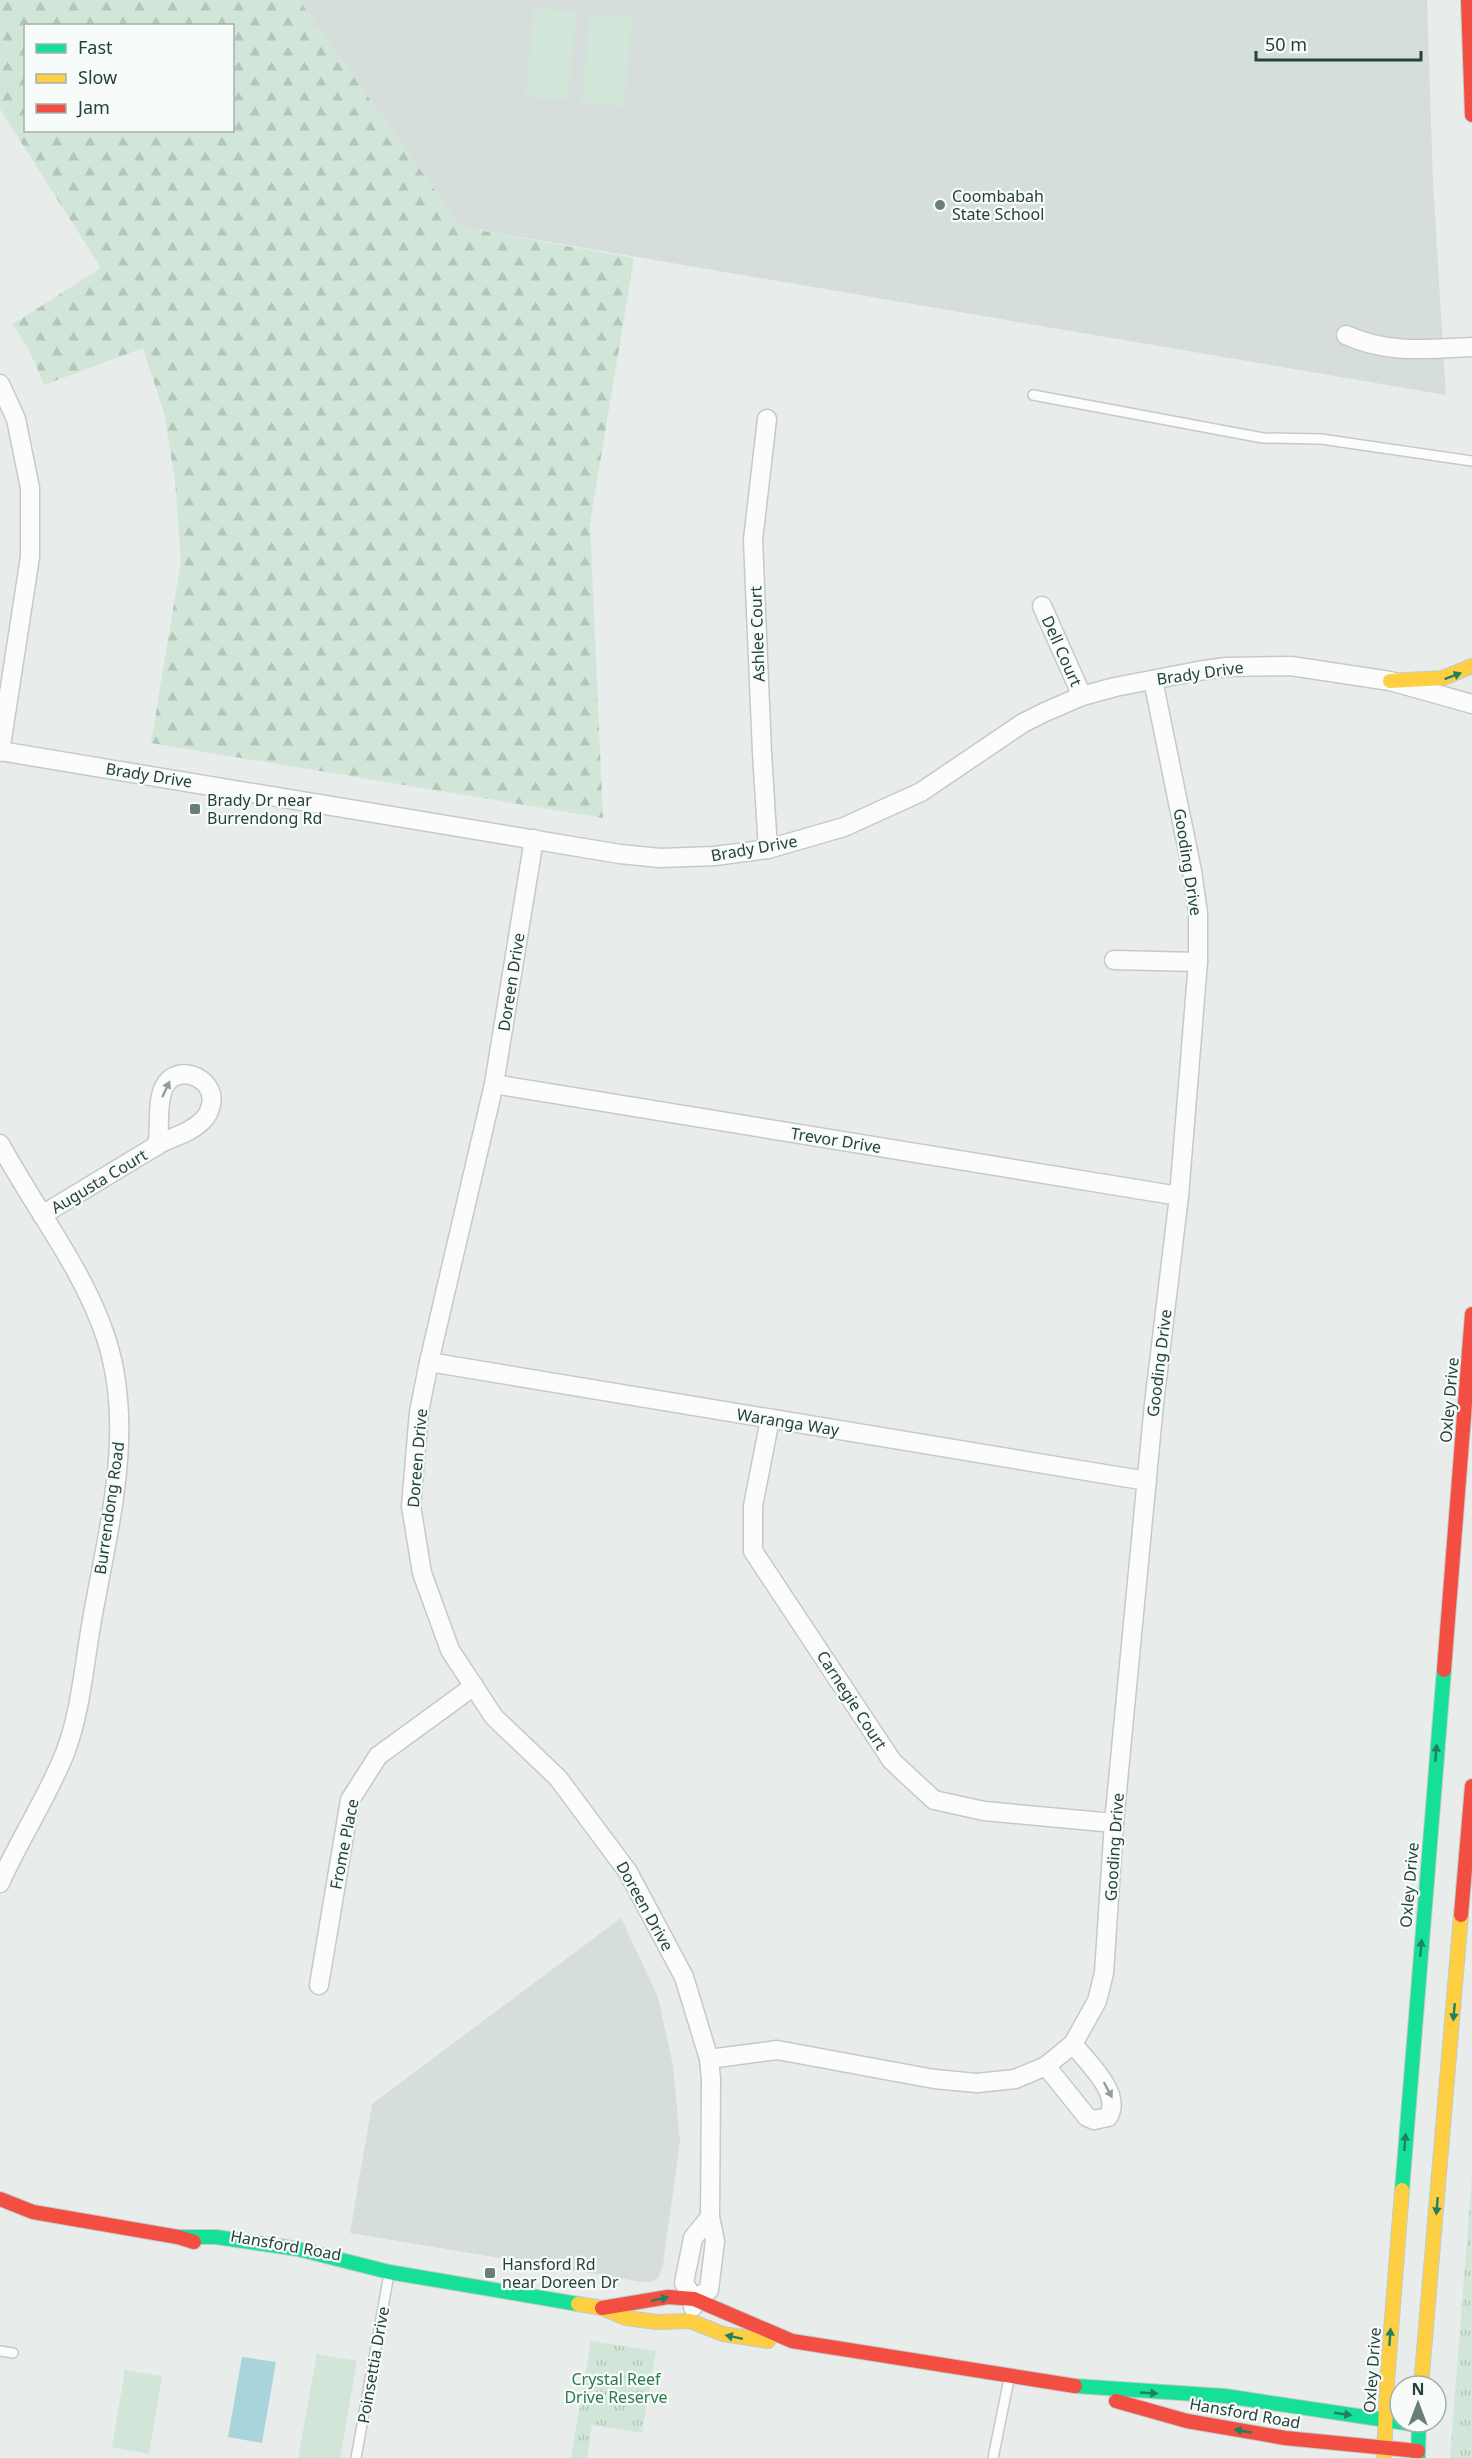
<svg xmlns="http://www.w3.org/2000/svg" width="1472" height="2458" font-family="'Noto Sans',sans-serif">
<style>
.built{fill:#d6dedb}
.grass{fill:url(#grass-tufts)}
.forest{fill:url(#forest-firs);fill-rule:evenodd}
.garden{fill:#d1e6d8}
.water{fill:#a9d4db}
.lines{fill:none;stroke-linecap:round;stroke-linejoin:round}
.lane-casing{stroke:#c5cac8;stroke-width:12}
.street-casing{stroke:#c5cac8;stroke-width:21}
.fast-casing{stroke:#c3cbc8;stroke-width:16}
.slow-casing{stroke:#c3cbc8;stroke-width:16}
.jam-casing{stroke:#c3cbc8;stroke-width:16}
.lane{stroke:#fcfcfc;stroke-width:9}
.street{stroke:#fcfcfc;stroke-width:18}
.fast{stroke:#16e098;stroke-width:14}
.slow{stroke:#ffcf43;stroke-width:14}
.jam{stroke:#f24e42;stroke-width:14}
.oneway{fill:#1e8160}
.oneway2{fill:#909f9b}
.poi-dot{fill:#697e78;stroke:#f7fbf9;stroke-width:2}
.labels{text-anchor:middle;stroke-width:4.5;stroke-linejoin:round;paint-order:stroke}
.poi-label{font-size:16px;fill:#24423a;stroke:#f7fbf9;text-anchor:start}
.street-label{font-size:16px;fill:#24423a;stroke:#f7fbf9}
.park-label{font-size:16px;fill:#2d7a4b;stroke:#f7fbf9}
</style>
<defs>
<pattern id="grass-tufts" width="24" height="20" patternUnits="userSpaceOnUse" patternTransform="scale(1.5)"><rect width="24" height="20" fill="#d1e6d8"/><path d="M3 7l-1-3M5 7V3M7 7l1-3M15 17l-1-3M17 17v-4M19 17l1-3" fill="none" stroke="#b3c6ba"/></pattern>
<pattern id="forest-firs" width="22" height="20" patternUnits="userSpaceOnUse" patternTransform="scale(1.5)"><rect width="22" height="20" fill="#d1e6d8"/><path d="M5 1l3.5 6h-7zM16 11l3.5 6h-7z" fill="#b3c6ba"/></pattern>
</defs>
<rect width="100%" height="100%" fill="#e8edeb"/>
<g class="built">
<path d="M299,0h1128l6,182 13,213 -985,-168z"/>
<path d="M621,1918l37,79 15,68 7,76 -17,124 -4,12 -7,5h-10l-292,-49 22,-129z"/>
</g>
<g class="grass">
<path d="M1472,2175v283h-22z"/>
<path d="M591,2341l65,10 -14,82 -50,-8 -5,33h-16z"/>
</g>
<path class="forest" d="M0,0h299l162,227 173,31 -44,265 13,295 -452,-75 30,-182 -6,-80 -11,-68 -21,-65 -99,37 -14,-33 -17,-28 88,-56 -101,-159zM26,26h206v104h-206z"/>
<g class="garden">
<path d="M534,8l42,4 -8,88 -42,-3z"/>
<path d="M590,14l42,4 -8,88 -42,-3z"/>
<path d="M317,2354l40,7 -17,97h-42z"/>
<path d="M125,2370l37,6 -13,78 -37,-7z"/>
</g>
<path class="water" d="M242,2357l34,5 -14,81 -34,-6z"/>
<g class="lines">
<g class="lane-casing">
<g id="lane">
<path d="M1033,395l230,43 58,1 151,22"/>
<path d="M0,2351l13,2"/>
<path d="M356,2458l33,-184"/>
<path d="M993,2458l16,-79"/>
</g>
</g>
<g class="street-casing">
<g id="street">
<path d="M1346,335c41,19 82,14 126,12"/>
<path d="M0,384l16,35 14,69v69l-30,195"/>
<path d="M767,419l-14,121 9,213 6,96"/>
<path d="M1042,606l40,90"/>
<path d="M0,751l620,103 40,4 55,-2 53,-7 76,-22 77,-35 102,-69 22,-11 37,-16 33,-9 83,-16 28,-4 65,-1 99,15 82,23"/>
<path d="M534,839l-40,245 -65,278 -10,50 -8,94 11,67 28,77 44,67 64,61 70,94 56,105 25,82 2,20 -1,138 5,24 -6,49 -15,9"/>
<path d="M1114,960l84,2"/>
<path d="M494,1084l685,112"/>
<path d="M0,1144c35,65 83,124 106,194 30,92 2,190 -14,282 -8,44 -11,91 -27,133 -18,45 -45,85 -65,130"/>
<path d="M42,1215c38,-23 76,-46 114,-69 14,-9 33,-12 45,-24 3,-2 7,-8 8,-11 14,-31 -32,-51 -45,-24 -8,17 -3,40 -7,59"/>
<path d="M429,1362l718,119"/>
<path d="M770,1419l-17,87v45l139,210 42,39 50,11 130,12"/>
<path d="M319,1985l31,-185 28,-44 96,-70"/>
<path d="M709,2059l68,-9 157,29 43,4 38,-4 31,-13 27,-22 24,-43 7,-28 10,-150 40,-419 25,-208 19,-234v-49l-6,-42 -39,-191"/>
<path d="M1046,2066l41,51 7,3 14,-3c15,-23 -21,-55 -35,-73"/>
<path d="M693,2307l1,-8 -10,-16 9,-45 17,-21"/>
</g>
</g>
<g class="fast-casing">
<g id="fast">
<path d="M1402,2190l42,-520"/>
<path d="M178,2237h38l82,12 91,23 189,32"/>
<path d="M1075,2386l150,10 194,29"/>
<path d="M1418,2458l1,-36"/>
</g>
</g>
<g class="slow-casing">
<g id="slow">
<path d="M1390,681l53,-3 29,-12"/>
<path d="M578,2304l24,4 24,10 31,4 33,-1 33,13 45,7"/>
<path d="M1421,2386l40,-471"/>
<path d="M1384,2458l3,-75 15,-193"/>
</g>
</g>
<g class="jam-casing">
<g id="jam">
<path d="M1468,0l4,115"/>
<path d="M1444,1670l28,-356"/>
<path d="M1461,1915l11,-129"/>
<path d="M0,2199l33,13 145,25 16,5"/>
<path d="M602,2308l66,-11 26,2 98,42 283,45"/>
<path d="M1116,2401l71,20 98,17 133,13"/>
</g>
</g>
<use href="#lane" class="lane"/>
<use href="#street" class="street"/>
<use href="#fast" class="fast"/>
<use href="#slow" class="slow"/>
<use href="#jam" class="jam"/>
</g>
<defs><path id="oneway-solid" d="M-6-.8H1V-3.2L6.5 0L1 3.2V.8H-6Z" transform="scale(1.5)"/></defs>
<g class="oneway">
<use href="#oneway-solid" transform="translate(1453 676) rotate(-21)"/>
<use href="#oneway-solid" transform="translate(1436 1753) rotate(-85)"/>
<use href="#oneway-solid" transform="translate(1421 1948) rotate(-85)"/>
<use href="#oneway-solid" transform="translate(1454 2012) rotate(95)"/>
<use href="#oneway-solid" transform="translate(1405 2142) rotate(-86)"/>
<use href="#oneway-solid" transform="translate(1437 2206) rotate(95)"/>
<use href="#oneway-solid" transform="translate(660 2299) rotate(-12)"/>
<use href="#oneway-solid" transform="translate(734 2337) rotate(-168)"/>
<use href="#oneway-solid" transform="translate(1390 2337) rotate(-86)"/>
<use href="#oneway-solid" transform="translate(1149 2393) rotate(3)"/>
<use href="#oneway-solid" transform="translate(1343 2414) rotate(8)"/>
<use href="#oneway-solid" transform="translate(1243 2431) rotate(-170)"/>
</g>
<g class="oneway2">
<use href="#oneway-solid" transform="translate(166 1089) rotate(-65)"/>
<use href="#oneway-solid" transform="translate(1108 2090) rotate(62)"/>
</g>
<g class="poi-dot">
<circle cx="940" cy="205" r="6"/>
<rect x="189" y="803" width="12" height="12" rx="3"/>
<rect x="484" y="2267" width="12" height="12" rx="3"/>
</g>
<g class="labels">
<g class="poi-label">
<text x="952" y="202">Coombabah<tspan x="952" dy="18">State School</tspan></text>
<text x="207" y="806">Brady Dr near<tspan x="207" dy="18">Burrendong Rd</tspan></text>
<text x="502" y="2270">Hansford Rd<tspan x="502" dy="18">near Doreen Dr</tspan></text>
</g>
<g class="street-label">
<text transform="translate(757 634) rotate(-92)" y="6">Ashlee Court</text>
<text transform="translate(1062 651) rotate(66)" y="6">Dell Court</text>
<text transform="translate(1200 673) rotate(-8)" y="6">Brady Drive</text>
<text transform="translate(149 775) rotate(9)" y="6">Brady Drive</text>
<text transform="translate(754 848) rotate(-10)" y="6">Brady Drive</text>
<text transform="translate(1188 862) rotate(81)" y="6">Gooding Drive</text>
<text transform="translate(511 982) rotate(-81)" y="6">Doreen Drive</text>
<text transform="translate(836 1140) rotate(9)" y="6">Trevor Drive</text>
<text transform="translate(99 1181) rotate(-31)" y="6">Augusta Court</text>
<text transform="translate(1159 1363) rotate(-83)" y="6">Gooding Drive</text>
<text transform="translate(1449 1400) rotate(-85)" y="6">Oxley Drive</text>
<text transform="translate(788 1422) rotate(9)" y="6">Waranga Way</text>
<text transform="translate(417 1458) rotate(-85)" y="6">Doreen Drive</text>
<text transform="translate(109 1508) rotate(-82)" y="6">Burrendong Road</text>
<text transform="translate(852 1700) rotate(57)" y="6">Carnegie Court</text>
<text transform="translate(344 1844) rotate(-79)" y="6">Frome Place</text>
<text transform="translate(1114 1847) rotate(-86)" y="6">Gooding Drive</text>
<text transform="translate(1409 1885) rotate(-85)" y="6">Oxley Drive</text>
<text transform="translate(645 1906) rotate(61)" y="6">Doreen Drive</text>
<text transform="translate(286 2245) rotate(10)" y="6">Hansford Road</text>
<text transform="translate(373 2365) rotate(-80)" y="6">Poinsettia Drive</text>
<text transform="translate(1372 2370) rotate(-86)" y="6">Oxley Drive</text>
<text transform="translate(1245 2413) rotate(10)" y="6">Hansford Road</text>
</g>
<g class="park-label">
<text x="616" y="2385">Crystal Reef<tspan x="616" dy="18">Drive Reserve</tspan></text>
</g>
</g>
<rect x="24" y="24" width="210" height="108" fill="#f7fbf9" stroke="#a3b1ad" stroke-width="1.5"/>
<rect x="36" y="44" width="30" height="9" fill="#16e098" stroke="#a3b1ad" stroke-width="1.5"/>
<text x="78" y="54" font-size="18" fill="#24423a">Fast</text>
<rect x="36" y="74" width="30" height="9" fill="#ffcf43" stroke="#a3b1ad" stroke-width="1.5"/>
<text x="78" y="84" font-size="18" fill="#24423a">Slow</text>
<rect x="36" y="104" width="30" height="9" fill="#f24e42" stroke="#a3b1ad" stroke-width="1.5"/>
<text x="78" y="114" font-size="18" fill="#24423a">Jam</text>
<g transform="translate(1418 2404)"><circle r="28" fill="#f7fbf9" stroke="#a3b1ad" stroke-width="1.5"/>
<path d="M0-4.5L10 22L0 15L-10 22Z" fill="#697e78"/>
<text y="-9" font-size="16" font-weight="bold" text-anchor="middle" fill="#24423a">N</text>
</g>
<path d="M1256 51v9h165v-9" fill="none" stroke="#24423a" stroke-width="3"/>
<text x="1265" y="51" font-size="18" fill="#24423a" stroke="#f7fbf9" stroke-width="4.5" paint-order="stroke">50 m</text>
</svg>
